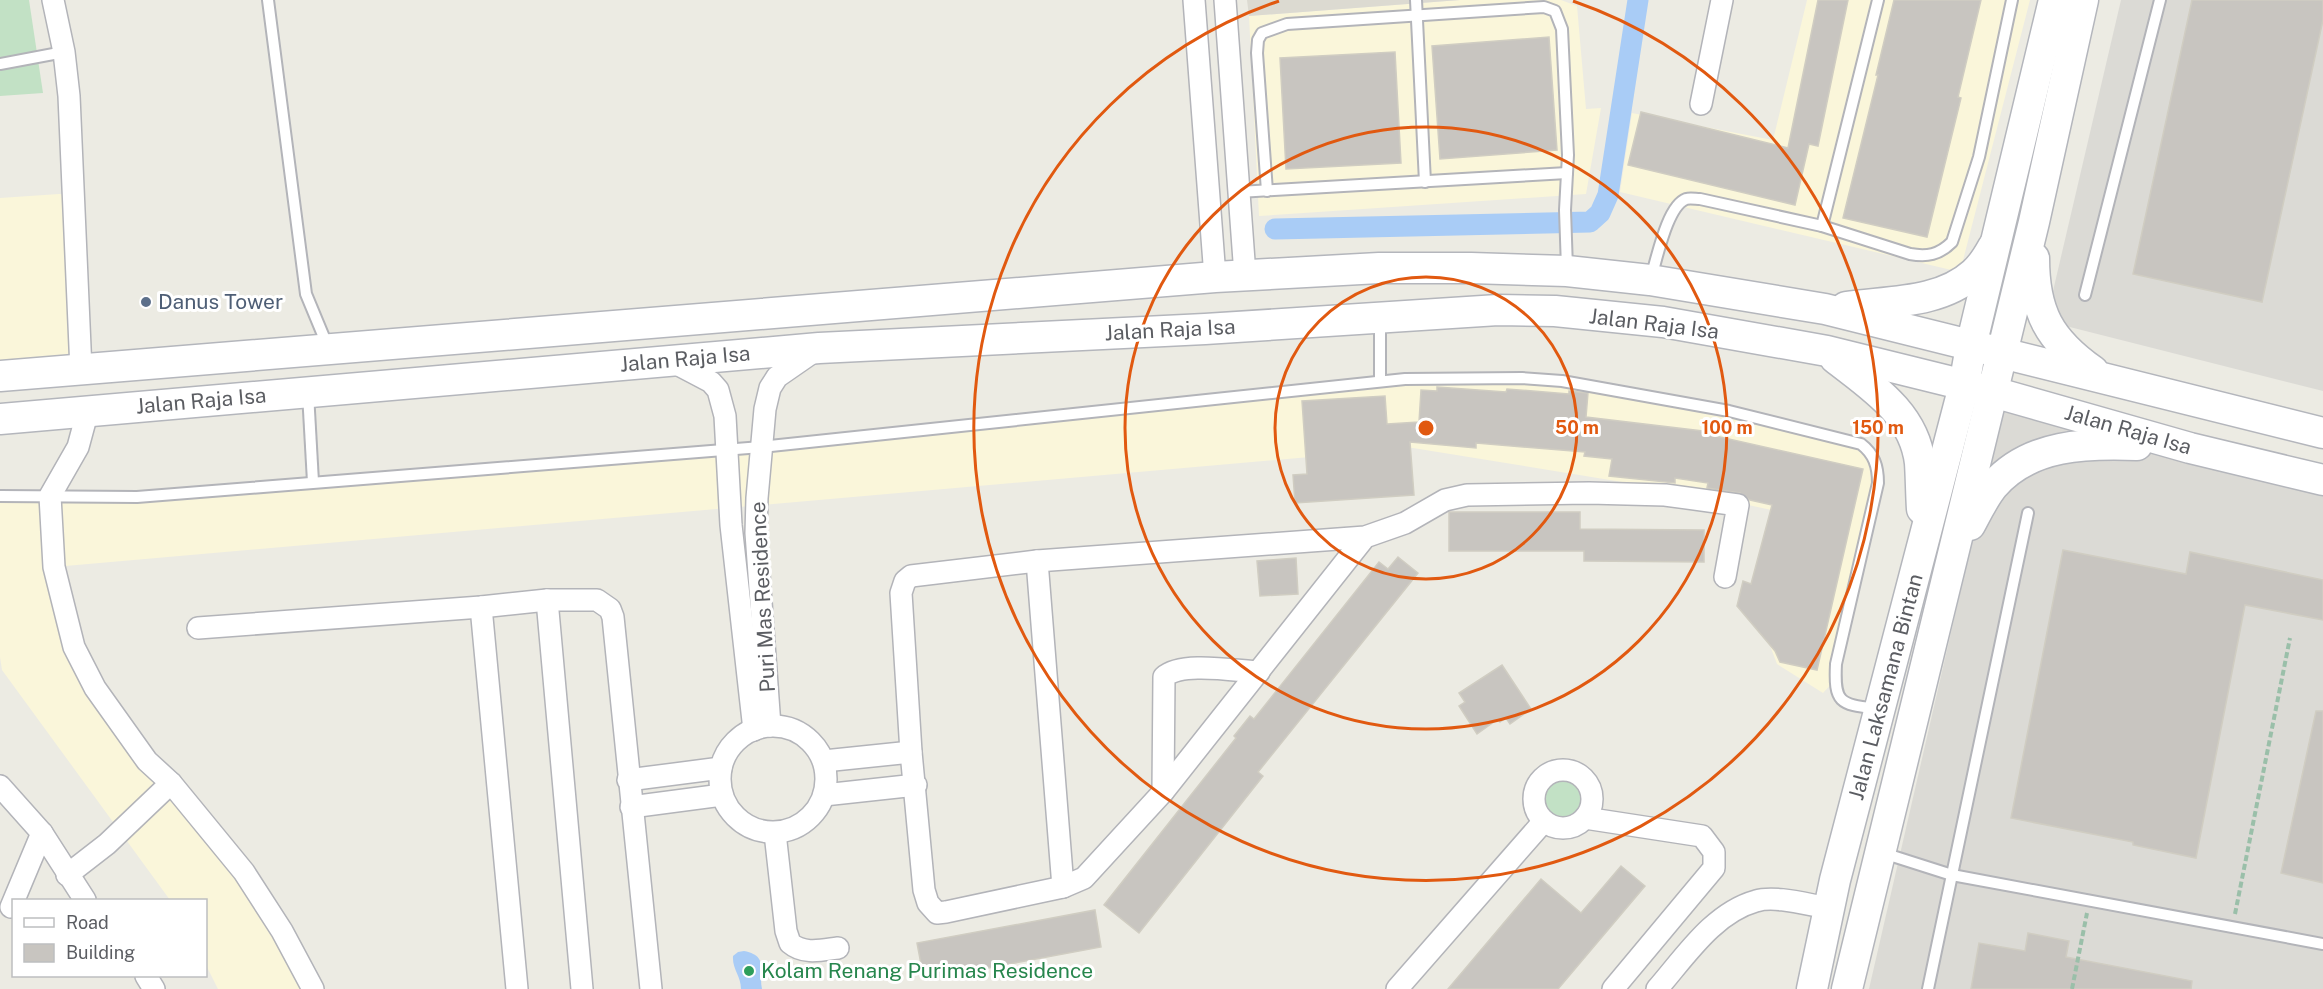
<svg xmlns="http://www.w3.org/2000/svg" width="2323" height="989" font-family="'Public Sans',sans-serif">
<style>
.commercial{fill:#faf6da}
.industrial{fill:#dbdad5}
.education{fill:#dcdad1}
.green{fill:#c2e1c5}
.water{fill:#a9ccf6}
.lines{fill:none;stroke-linecap:round;stroke-linejoin:round}
.canal{stroke:#a9ccf6;stroke-width:21}
.building{fill:#c8c5c0;stroke:#d0cdc2;stroke-width:1.5}
.lane-casing{stroke:#b3b4b9;stroke-width:14}
.street-casing{stroke:#b3b4b9;stroke-width:24}
.secondary-casing{stroke:#b4b6bc;stroke-width:33}
.path{stroke:#9abfa9;stroke-width:4;stroke-dasharray:6 3;stroke-linecap:butt}
.lane{stroke:#fff;stroke-width:10}
.street{stroke:#fff;stroke-width:21}
.secondary{stroke:#fff;stroke-width:30}
.ring{fill:none;stroke:#e15910;stroke-width:3}
.service-dot{fill:#5c6f8a;stroke:#fff;stroke-width:2}
.leisure-dot{fill:#2e9e5b;stroke:#fff;stroke-width:2}
.labels{text-anchor:middle;stroke-width:6;stroke-linejoin:round;paint-order:stroke}
.service-label{font-size:21px;fill:#4e5e75;stroke:#fff;text-anchor:start}
.street-label{font-size:21px;fill:#5b5d62;stroke:#fff}
.leisure-label{font-size:21px;fill:#27864d;stroke:#fff;text-anchor:start}
.centre{fill:#e15910;stroke:#fff;stroke-width:3}
.ring-label{font-size:18px;text-anchor:middle;font-weight:bold;fill:#e15910;stroke:#fff;stroke-width:6;stroke-linejoin:round;paint-order:stroke}
</style>
<rect width="100%" height="100%" fill="#ecebe3"/>
<g class="commercial">
<path d="M1460,0h101l16,6 9,103 15,-1 -15,86 -327,22 -10,-200z"/>
<path d="M1807,0h223l-70,272 -340,-80 12,-79 141,27z"/>
<path d="M59,194l13,1 9,175 -81,6v-178z"/>
<path d="M1380,380l182,1 299,63 17,27 -43,209 -12,13 -46,-29 -8,-21 31,-127 -104,-22 -283,-46 -1359,119 20,80 97,136 142,206h-95l-12,-24v-65h-36l-168,-230 -2,-13v-161l69,1 659,-48z"/>
</g>
<g class="industrial">
<path d="M2121,0h202v391l-277,-70z"/>
<path d="M2002,411l321,82v496h-454z"/>
</g>
<path class="education" d="M1247,0h213l-211,16z"/>
<g class="green">
<path d="M0,0h29l14,93 -43,3z"/>
<circle cx="1564" cy="798" r="19"/>
</g>
<path class="water" d="M744,951c26,5 14,21 18,38h-21c0,-13 -9,-20 -8,-33l5,-4z"/>
<g class="lines">
<path class="canal" d="M1275,229l315,-7 10,-9 8,-18 30,-195"/>
</g>
<g class="building">
<path d="M1818,0h30l-30,146 -9,-2 -14,61 -167,-40 13,-53 147,36z"/>
<path d="M1894,0h87l-23,97 3,1 -34,139 -84,-19 35,-143h-2z"/>
<path d="M2192,0h131v20l-61,282 -129,-28z"/>
<path d="M1549,37l8,113 -117,9 -8,-113z"/>
<path d="M1395,52l6,111 -115,6 -6,-111z"/>
<path d="M1437,387l69,5 1,-3 62,5v-3l19,2 -2,24 125,15v3l152,34 -46,201 -37,-8 -5,-11 -38,-45 6,-25 8,3 21,-79 -22,-5 -10,-7 -33,-5 1,-5 -33,-5v5l-66,-7 3,-17 -28,-3 1,-4 -109,-9v5l-66,-6 4,53 -119,8 -2,-28 14,-1 -5,-73 83,-5 2,28 32,-2 2,-32 16,1z"/>
<path d="M1449,512h131v17l124,1v32l-120,-1v-10h-135z"/>
<path d="M2063,550l123,24 4,-22 133,28v40l-78,-15 -49,253 -63,-13v-3l-122,-24z"/>
<path d="M1398,557l20,16 -160,199 5,4 -124,157 -35,-28 132,-167 -2,-2 16,-20 4,3 125,-157 9,7z"/>
<path d="M1296,558l2,36 -38,2 -3,-35z"/>
<path d="M1502,665l29,44 -21,15 -4,-6 -6,4 -2,-3 -21,15 -18,-28 6,-4 -6,-9z"/>
<path d="M2316,711h7v172l-42,-10z"/>
<path d="M1621,866l24,20 -87,103h-110l93,-110 40,34z"/>
<path d="M1095,910l6,37 -177,33 -7,-37z"/>
<path d="M2028,933l41,8 -3,16 126,24 -1,8h-220l8,-46 46,8z"/>
</g>
<g class="lines">
<g class="lane-casing">
<g id="lane">
<path d="M268,0l38,294 22,53"/>
<path d="M1416,0l9,182"/>
<path d="M0,64l64,-12"/>
<path d="M1267,191l-10,-138 1,-13 4,-7 25,-9 257,-17 11,4 7,18 6,126 -3,55 2,58"/>
<path d="M1239,192l328,-19"/>
<path d="M1822,226l56,-226"/>
<path d="M1651,277c6,-18 16,-71 35,-78 4,-1 10,0 14,0l122,27 88,28c17,3 29,1 42,-12l27,-85 33,-157"/>
<path d="M2085,295l75,-295"/>
<path d="M1380,380v-59"/>
<path d="M308,393l5,89"/>
<path d="M0,496l137,1 624,-50 644,-68 117,-1 40,3 167,30 132,33c13,10 17,22 17,39l-42,181c-2,40 4,40 41,45"/>
<path d="M1883,853l69,22 371,69"/>
<path d="M1928,989l100,-476"/>
</g>
</g>
<g class="street-casing">
<g id="street">
<path d="M53,0l11,52 5,44 12,274"/>
<path d="M1194,0l21,277"/>
<path d="M1225,0l20,275"/>
<path d="M1701,104l21,-104"/>
<path d="M671,361l40,21 7,8 7,26 6,109 23,205"/>
<path d="M88,410l-10,37 -28,49 4,71 20,80 21,41 52,73 24,22 73,89 38,59 31,58"/>
<path d="M1365,537l-202,255 -79,86 -21,9 -117,25 -9,1 -9,-10 -4,-13 -13,-138 -10,-159 4,-12 6,-5 126,-15 328,-24 40,-14 40,-23 22,-5 122,-2 76,2 73,10 -13,72"/>
<path d="M1037,561l26,326"/>
<path d="M547,600l35,389"/>
<path d="M481,607l36,382"/>
<path d="M198,628l283,-21 66,-7h50l13,9 3,8 38,372"/>
<path d="M770,726l-14,-193 1,-35 8,-89 5,-21 7,-11 39,-27"/>
<circle cx="773" cy="779" r="53"/>
<path d="M824,761l87,-9"/>
<circle cx="1563" cy="799" r="29"/>
<path d="M628,780l93,-12"/>
<path d="M0,786l42,47 43,67"/>
<path d="M1163,792l1,-115c17,-16 72,-6 95,-5"/>
<path d="M824,795l92,-10"/>
<path d="M631,807l91,-12"/>
<path d="M1585,818l117,18 12,16v16l-101,121"/>
<path d="M775,833l11,98 4,12c14,12 32,7 48,5"/>
<path d="M67,875l40,-31 64,-61"/>
<path d="M11,907l31,-74"/>
<path d="M146,976l8,13"/>
<path d="M1397,989l147,-168"/>
<path d="M1657,989c28,-32 56,-76 99,-88 19,-6 53,4 73,7"/>
</g>
</g>
<g class="secondary-casing">
<g id="secondary">
<path d="M2034,258c0,54 15,82 59,113"/>
<path d="M1846,307c42,-6 94,-3 128,-34 8,-7 14,-17 19,-26"/>
<path d="M1835,358c37,29 79,55 85,105 1,15 1,31 2,46"/>
<path d="M0,376l1215,-99 164,-9h92l96,3 83,9 175,29 498,124"/>
<path d="M0,419l819,-71 386,-19 293,-19 57,1 108,11 164,29 166,41 197,56 133,32"/>
<path d="M1970,525c7,-13 14,-28 24,-40 36,-41 93,-42 143,-40"/>
<path d="M1812,989l23,-109 129,-494 7,-40 83,-346"/>
<path d="M1847,989l187,-767 49,-222"/>
</g>
</g>
<g class="path">
<path d="M2235,914l55,-276"/>
<path d="M2072,989l15,-76"/>
</g>
<use href="#lane" class="lane"/>
<use href="#street" class="street"/>
<use href="#secondary" class="secondary"/>
</g>
<g class="ring">
<circle cx="1426" cy="428" r="151"/>
<circle cx="1426" cy="428" r="301"/>
<path d="M1573 1A452 452 0 1 1 1279 1"/>
</g>
<circle class="service-dot" cx="146" cy="302" r="6"/>
<circle class="leisure-dot" cx="749" cy="971" r="6"/>
<g class="labels">
<g class="service-label">
<text x="158" y="309">Danus Tower</text>
</g>
<g class="street-label">
<text transform="translate(1654 324) rotate(7)" y="7">Jalan Raja Isa</text>
<text transform="translate(1170 330) rotate(-3)" y="7">Jalan Raja Isa</text>
<text transform="translate(685 359) rotate(-5)" y="7">Jalan Raja Isa</text>
<text transform="translate(201 401) rotate(-5)" y="7">Jalan Raja Isa</text>
<text transform="translate(2128 430) rotate(16)" y="7">Jalan Raja Isa</text>
<text transform="translate(763 597) rotate(-93)" y="7">Puri Mas Residence</text>
<text transform="translate(1886 687) rotate(-75)" y="7">Jalan Laksamana Bintan</text>
</g>
<g class="leisure-label">
<text x="761" y="978">Kolam Renang Purimas Residence</text>
</g>
</g>
<circle cx="1426" cy="428" r="9" class="centre"/>
<g class="ring-label">
<text x="1577" y="434">50 m</text>
<text x="1727" y="434">100 m</text>
<text x="1878" y="434">150 m</text>
</g>
<rect x="12" y="899" width="195" height="78" fill="#ffffff" stroke="#bdbec0" stroke-width="1.5"/>
<rect x="24" y="918" width="30" height="9" fill="#ffffff" stroke="#bdbec0" stroke-width="1.5"/>
<text x="66" y="929" font-size="18" fill="#5b5d62">Road</text>
<rect x="24" y="944" width="30" height="18" fill="#c8c5c0" stroke="#bdbec0" stroke-width="1.5"/>
<text x="66" y="959" font-size="18" fill="#5b5d62">Building</text>
</svg>
